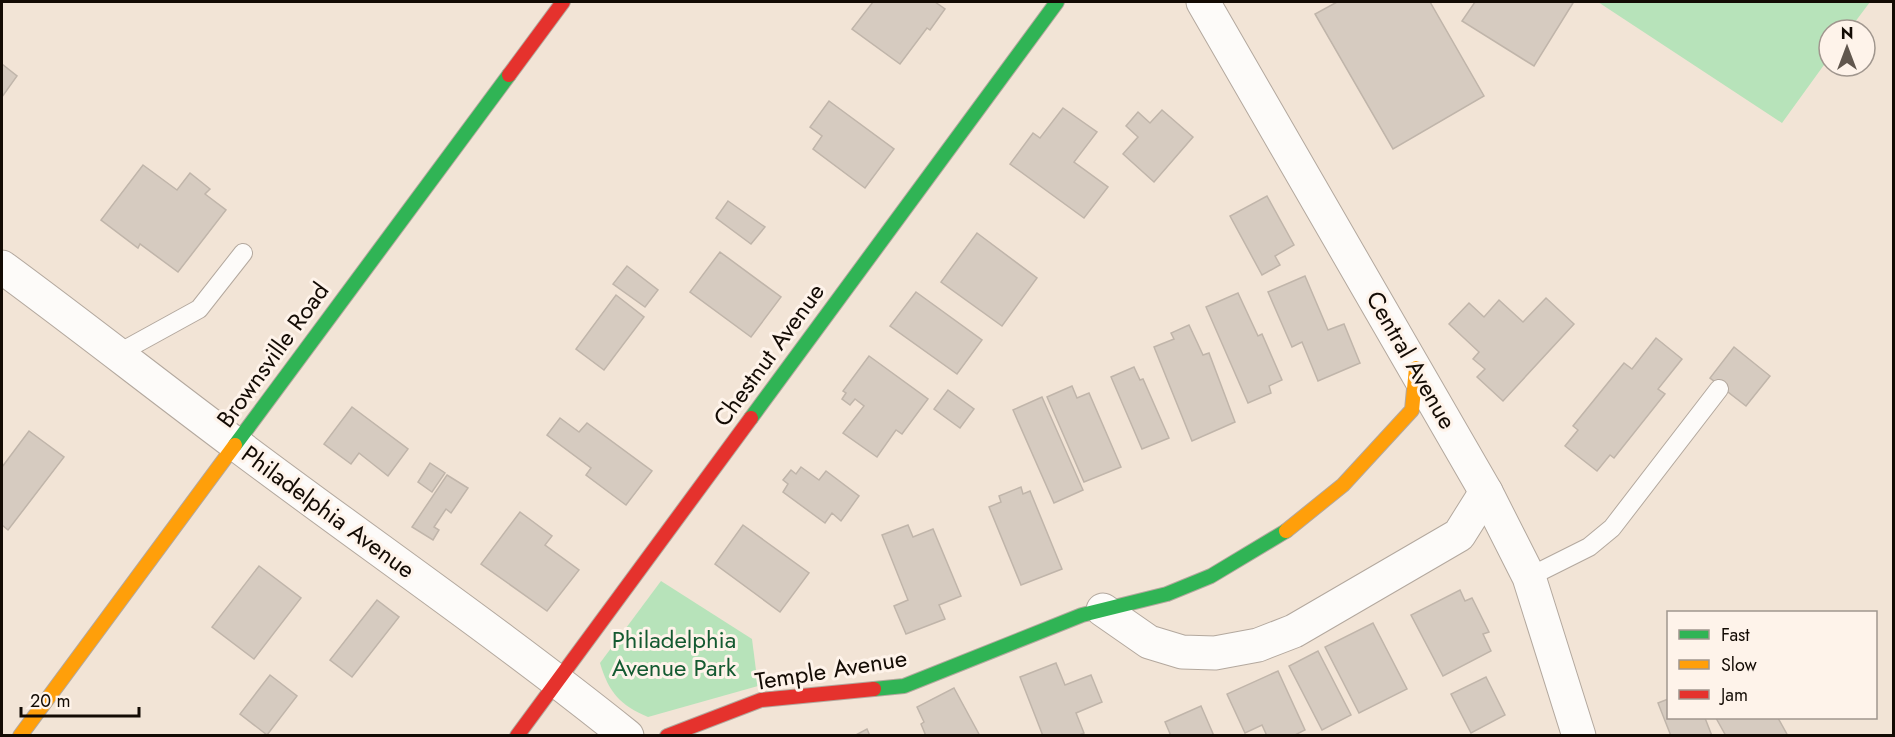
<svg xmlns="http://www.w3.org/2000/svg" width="1895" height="737" font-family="Jost,sans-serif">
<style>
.green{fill:#b7e3ba}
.building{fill:#d6cbc0;stroke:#c0b5aa;stroke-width:1.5}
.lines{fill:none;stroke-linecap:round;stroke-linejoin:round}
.lane-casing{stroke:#b3a89e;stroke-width:20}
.street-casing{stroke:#b3a89e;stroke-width:35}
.fast-casing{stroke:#b3a89e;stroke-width:16}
.slow-casing{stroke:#b3a89e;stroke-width:16}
.jam-casing{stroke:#b3a89e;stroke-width:16}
.lane{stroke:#fdfbf9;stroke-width:18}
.street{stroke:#fdfbf9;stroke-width:33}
.fast{stroke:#30b455;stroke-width:14}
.slow{stroke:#ff9f0a;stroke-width:14}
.jam{stroke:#e5322d;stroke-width:14}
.labels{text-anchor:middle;stroke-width:6;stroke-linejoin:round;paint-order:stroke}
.street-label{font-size:24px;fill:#130b04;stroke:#fef3ea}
.park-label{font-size:24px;fill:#145a31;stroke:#fef3ea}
</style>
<rect width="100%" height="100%" fill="#f2e4d6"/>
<g class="green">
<path d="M1598,2h272l-21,28h-20v28l-47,65z"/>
<path d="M661,581l91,58 6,47 -110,31c-28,-12 -39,-24 -48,-54z"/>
</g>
<g class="building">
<path d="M873,2h62l10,7 -15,21 -3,-2 -27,36 -48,-35z"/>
<path d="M1337,2h93l54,94 -91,53 -78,-135z"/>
<path d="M1475,2h96l2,1 -39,63 -72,-45z"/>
<path d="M2,64l15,12 -15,21z"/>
<path d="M829,101l65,48 -29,39 -52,-39 9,-13 -12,-9z"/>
<path d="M1063,108l34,24 -23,30 34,25 -24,31 -74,-54 23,-31 7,5z"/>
<path d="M1162,110l31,27 -39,45 -31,-28 15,-17 -12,-11 12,-14 12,11z"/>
<path d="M143,165l34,25 13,-17 20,16 -5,5 21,16 -48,62 -38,-28 -2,4 -37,-28z"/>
<path d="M1267,196l27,49 -19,11 5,9 -18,10 -32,-59z"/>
<path d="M728,201l37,26 -14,17 -35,-26z"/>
<path d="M977,233l60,45 -35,48 -61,-44z"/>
<path d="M720,252l61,45 -30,40 -61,-45z"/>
<path d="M627,266l31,24 -13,17 -32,-23z"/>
<path d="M1305,276l23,54 16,-6 16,39 -42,18 -16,-39 -10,5 -24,-55z"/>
<path d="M916,292l66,48 -25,34 -67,-48z"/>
<path d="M1238,293l20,43 4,-2 20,46 -13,6 2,7 -23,10 -42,-96z"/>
<path d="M616,295l28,22 -40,53 -28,-21z"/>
<path d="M1546,298l28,26 -71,77 -26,-24 8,-8 -12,-10 6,-7 -30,-28 20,-21 15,14 15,-17 24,22z"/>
<path d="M1189,325l14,30 6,-2 26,69 -43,19 -38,-94 20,-8 -3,-6z"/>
<path d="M1656,338l26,21 -24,30 7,5 -51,64 -4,-3 -13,16 -32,-25 13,-16 -5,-4 51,-63 8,6z"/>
<path d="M1734,347l36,29 -24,30 -36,-28z"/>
<path d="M869,356l59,43 -26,35 -6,-4 -19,27 -34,-24 21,-27 -9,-7 -5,6 -8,-6 4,-6 -3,-2z"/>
<path d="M1134,367l6,13 3,-1 26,59 -27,11 -31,-72z"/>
<path d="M1072,386l5,12 12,-5 32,74 -37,15 -37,-85z"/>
<path d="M948,390l26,19 -14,19 -26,-19z"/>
<path d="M1042,397l41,93 -29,13 -41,-93z"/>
<path d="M352,407l56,42 -20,27 -29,-23 -8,11 -27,-20z"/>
<path d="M560,418l19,14 8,-9 65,48 -26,34 -40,-30 5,-7 -44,-33z"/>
<path d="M29,431l35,26 -56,73 -6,-5v-58z"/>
<path d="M430,463l15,10 -13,19 -14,-10z"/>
<path d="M801,467l18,13 7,-9 33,25 -18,25 -9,-8 -7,10 -42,-31 5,-8 -5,-4 8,-10 5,4z"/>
<path d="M447,475l21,13 -17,25 -5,-4 -12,18 5,3 -6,10 -21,-13z"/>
<path d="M1021,487l2,7 7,-3 32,78 -41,16 -32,-78 12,-5 -2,-6z"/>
<path d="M520,512l32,24 -7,9 34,25 -32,41 -66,-47z"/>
<path d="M743,525l66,48 -29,39 -65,-48z"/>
<path d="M908,525l5,12 20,-8 28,67 -22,9 6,14 -39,15 -12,-28 14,-6 -26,-65z"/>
<path d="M259,566l42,32 -47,61 -42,-32z"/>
<path d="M1460,590l5,11 7,-3 17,34 -6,2 8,17 -48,25 -32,-61z"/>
<path d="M377,600l22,17 -47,60 -22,-17z"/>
<path d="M1373,623l34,66 -48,24 -34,-66z"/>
<path d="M1318,651l33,64 -29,15 -33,-64z"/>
<path d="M1056,663l9,22 26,-10 11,27 -26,11 8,20 -7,3h-34l-23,-59z"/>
<path d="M1278,671l27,59 -12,6h-26l-5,-11 -17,8 -18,-39z"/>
<path d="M270,675l27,21 -30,39 -27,-21z"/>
<path d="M1486,677l19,38 -34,18 -20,-39z"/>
<path d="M954,688l26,48h-54l-5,-12 3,-2 -7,-15z"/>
<path d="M1668,699v19h37l7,18h-41l-13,-33z"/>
<path d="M1201,706l13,30h-43l-6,-14z"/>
<path d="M1716,718h62l10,18h-62z"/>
<path d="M867,729l3,7h-16z"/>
</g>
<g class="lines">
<g class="lane-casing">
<g id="lane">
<path d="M119,353l80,-44 44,-56"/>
<path d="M1529,577l60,-30 23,-19 107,-139"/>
</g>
</g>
<g class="street-casing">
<g id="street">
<path d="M1203,2l283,490 43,85 50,159"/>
<path d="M2,267c79,58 156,119 235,178 129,97 263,189 390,291"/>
<path d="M1103,610l46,32 33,10 33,1 43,-8 36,-14 165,-96 27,-43"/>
</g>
</g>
<g class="fast-casing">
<g id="fast">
<path d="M751,418l306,-416"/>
<path d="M235,445l274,-370"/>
<path d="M874,689l30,-3 178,-71 85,-21 44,-18 75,-45"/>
</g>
</g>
<g class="slow-casing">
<g id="slow">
<path d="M1286,531l57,-46 69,-75 4,-42"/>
<path d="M20,736l215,-291"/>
</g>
</g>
<g class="jam-casing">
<g id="jam">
<path d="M509,75l54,-73"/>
<path d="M517,736l234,-318"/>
<path d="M667,736l94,-36 113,-11"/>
</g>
</g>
<use href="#lane" class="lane"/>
<use href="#street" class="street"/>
<use href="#fast" class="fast"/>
<use href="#slow" class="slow"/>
<use href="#jam" class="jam"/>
</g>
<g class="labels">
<g class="street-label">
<text transform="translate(273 355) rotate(-54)" y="8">Brownsville Road</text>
<text transform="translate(769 355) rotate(-54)" y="8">Chestnut Avenue</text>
<text transform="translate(1411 360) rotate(60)" y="8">Central Avenue</text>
<text transform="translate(328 512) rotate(36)" y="8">Philadelphia Avenue</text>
<text transform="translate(831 670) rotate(-9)" y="8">Temple Avenue</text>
</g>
<g class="park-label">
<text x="674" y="648">Philadelphia<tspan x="674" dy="28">Avenue Park</tspan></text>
</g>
</g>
<rect width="1895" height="737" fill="none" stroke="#130b04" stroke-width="6"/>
<rect x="1667" y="611" width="210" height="108" fill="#fef3ea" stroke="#a0968e" stroke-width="1.5"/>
<rect x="1679" y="630" width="30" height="9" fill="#30b455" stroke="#a0968e" stroke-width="1.5"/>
<text x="1721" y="641" font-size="18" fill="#130b04">Fast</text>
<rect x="1679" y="660" width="30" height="9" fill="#ff9f0a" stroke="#a0968e" stroke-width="1.5"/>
<text x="1721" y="671" font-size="18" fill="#130b04">Slow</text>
<rect x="1679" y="690" width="30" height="9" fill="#e5322d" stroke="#a0968e" stroke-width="1.5"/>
<text x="1721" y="701" font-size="18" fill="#130b04">Jam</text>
<g transform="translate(1847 48)"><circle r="28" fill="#fef3ea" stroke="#a0968e" stroke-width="1.5"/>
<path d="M0-4.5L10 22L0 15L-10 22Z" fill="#61574e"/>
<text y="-9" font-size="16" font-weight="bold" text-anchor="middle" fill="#130b04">N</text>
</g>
<path d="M21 707v9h118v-9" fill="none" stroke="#130b04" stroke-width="3"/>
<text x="30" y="707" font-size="18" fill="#130b04" stroke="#fef3ea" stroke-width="4.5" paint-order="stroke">20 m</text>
</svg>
